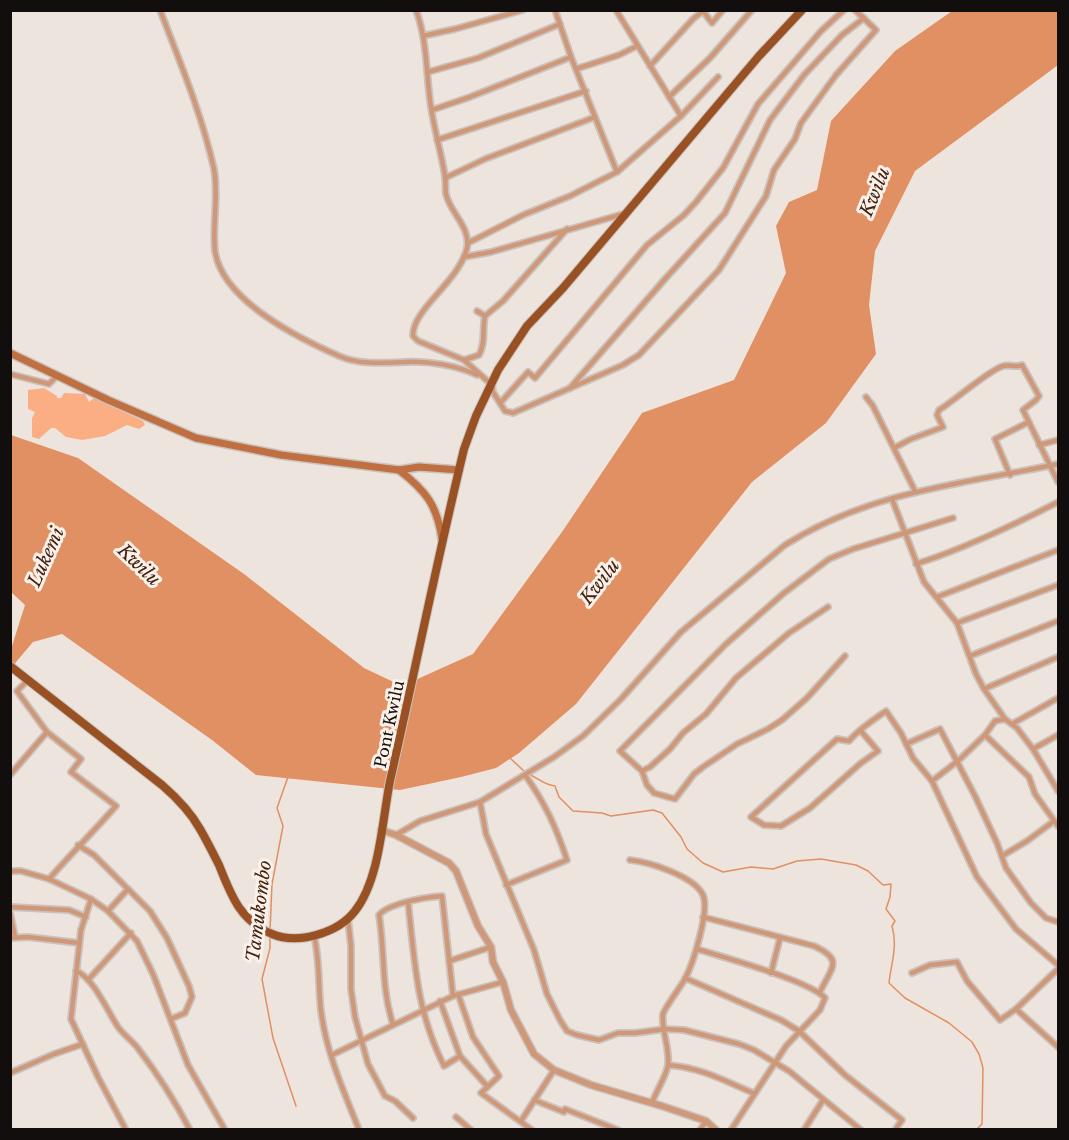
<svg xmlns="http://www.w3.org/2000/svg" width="1069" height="1140" font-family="'Libre Baskerville',serif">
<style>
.green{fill:#fbae83}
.water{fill:#e09062}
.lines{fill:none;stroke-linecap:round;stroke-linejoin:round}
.stream{stroke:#e09062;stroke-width:1.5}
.minor-casing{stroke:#cbc2bd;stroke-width:8}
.tertiary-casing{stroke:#cbc2bd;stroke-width:9}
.secondary-casing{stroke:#cbc2bd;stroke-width:10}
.trunk-casing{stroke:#cbc2bd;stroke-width:10}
.minor{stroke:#cf9879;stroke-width:4.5}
.tertiary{stroke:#cf9879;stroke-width:6}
.secondary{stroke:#bf6f40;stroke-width:7}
.trunk{stroke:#995124;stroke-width:8}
.labels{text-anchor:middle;stroke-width:6;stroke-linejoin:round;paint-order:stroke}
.street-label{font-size:16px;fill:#120e0d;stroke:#fbf1eb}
.water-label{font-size:18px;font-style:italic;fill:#43220f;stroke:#fbf1eb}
</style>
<rect width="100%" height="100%" fill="#eee4de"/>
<path class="green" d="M44,388l13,8v2h4l3,-5 21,1 4,8 5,-4 3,1 46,22 2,4 -6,4 -12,-4 -22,11 -23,4 -16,-3 -11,-9h-4l-12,11 -7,-2v-19l3,-6 -7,-3v-19z"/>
<path class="water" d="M952,11h106v54l-143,106 -40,80 -6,54 7,49 -50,69 -74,59 -176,222 -57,49 -23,15 -35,9 -61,13 -144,-15 -44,-35 -150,-106 -29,8 -17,20 -5,12v-25l14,-44 -14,-13v-157l67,23 166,116 120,94 38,18 71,-32 89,-122 80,-119 92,-33 52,-107 -10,-47 13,-24 28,-12 14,-69 64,-70z"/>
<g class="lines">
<g class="stream">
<path d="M511,759l14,13"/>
<path d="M529,774c10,5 16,11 26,12l4,11 14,14 29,2 9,3 42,-6 9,3 19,24 6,12 16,14 20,9 28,-5 22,2 24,-8 24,-2 35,6 12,6 15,14 8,-1 -1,13 -4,12 9,12 -3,5c6,21 -1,37 -3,57l16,15 44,25 23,19 7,12 4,14 -1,56 -6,6"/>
<path d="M270,931l2,-47 11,-58 -6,-18 11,-31"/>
<path d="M270,936v12l-8,31 11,59 23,68"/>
</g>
<g class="minor-casing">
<g id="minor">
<path d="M160,10c20,52 42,105 54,159 5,28 -2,55 1,82 7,49 83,87 124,105 20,9 45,7 67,6 22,-1 50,3 71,13"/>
<path d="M416,10c11,29 10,60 14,90 3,26 11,51 15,76 1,6 0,13 1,18 4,19 25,33 21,54 -8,34 -55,61 -54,88l5,5 46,19 28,25 1,7 12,19 8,2 110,-48 16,-10 80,-85 47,-74 8,-26 21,-31 6,-16 35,-48 40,-45 -21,-20"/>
<path d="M555,10l16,47 46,115"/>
<path d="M616,10l65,106"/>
<path d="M423,36l32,-7 68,-19"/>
<path d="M650,66l43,-47 10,-8 9,12 11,-13"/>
<path d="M576,69l43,-14 18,-9"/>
<path d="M428,72l50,-14 82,-34"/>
<path d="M669,97l41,-39 42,-48"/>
<path d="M432,110l38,-13 101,-40"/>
<path d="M437,140l149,-49"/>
<path d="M445,178l40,-19 110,-42"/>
<path d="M468,243l55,-28 47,-19 47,-24 64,-56 37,-39"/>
<path d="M464,257l27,-5 132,-38"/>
<path d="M485,316l18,-15 64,-72"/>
<path d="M464,360l15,-5c7,-12 3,-26 6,-39l-8,-5"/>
<path d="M10,374l39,10 8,-8"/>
<path d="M570,388l95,-109 60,-66 45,-93 34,-45 38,-40 22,-17"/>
<path d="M866,397l7,9 42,85"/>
<path d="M501,402l27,-30 7,6 112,-133 37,-30 12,-13 27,-34 35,-64 63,-73 23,-21"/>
<path d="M1039,445l19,-5"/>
<path d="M894,448l17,-9 32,-12 -6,-12 2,-5c15,-9 50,-40 64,-44 7,-2 12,2 19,-1l17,31 -3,4 -13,10 35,72"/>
<path d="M1010,475l-15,-36 34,-17"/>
<path d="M892,499l32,83 33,41 19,51 8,15 21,30 12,9 16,21 25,42"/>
<path d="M916,564c50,-16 96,-38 142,-62"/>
<path d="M937,597l121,-47"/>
<path d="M957,623l101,-38"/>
<path d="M845,656l-38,42 -25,22 -14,9 -31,15 -34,23 -9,7 -19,25 -21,-6 -7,-8 -5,-14 -22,-20 106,-107 58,-51 45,-34 24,-10 100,-31"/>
<path d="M970,656l88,-35"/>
<path d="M28,680l-11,11 30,41 34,27 -10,13 45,34c-22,25 -45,48 -67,73"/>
<path d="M984,689l74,-32"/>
<path d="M1012,724l46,-26"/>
<path d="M860,730l18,21 -17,12 -51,45 -29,18 -17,-1 -13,-8 86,-78 12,2c10,-12 24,-21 37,-30l15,22 12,25 19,23 45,96 39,52 42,36"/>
<path d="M985,735l44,42 6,17 23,32"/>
<path d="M906,744l34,-15 35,67 22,47 9,25 25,35 15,15 12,4"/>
<path d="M1033,749l25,-14"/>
<path d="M642,771l8,-4 20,-18 13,-16 23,-19 30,-36 53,-45 39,-26"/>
<path d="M10,775l37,-43"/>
<path d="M932,781l27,-21 26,-25 10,-14 10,-2"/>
<path d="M480,802l6,32 48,116 13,44 13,26 7,11 10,4 22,5 19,-7h17l30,-4 19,1 55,14 15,6 35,21 72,59"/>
<path d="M396,835l24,-14 60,-19 74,-45 29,-21 38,-37 60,-67 104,-87c85,-54 178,-61 273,-81"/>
<path d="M78,845l16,10 56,56 17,27 22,48 3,11 -7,16 -14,6"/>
<path d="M1002,856l25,-15 27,-20"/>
<path d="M630,860c19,2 64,16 73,35 7,15 -10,69 -18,84 -4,7 -21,30 -22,35 -2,16 7,34 5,51 -2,12 -12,26 -16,38"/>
<path d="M10,871h11l28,8 42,20 17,12 29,30 16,33 35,91 37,65"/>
<path d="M506,885l61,-25c-11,-33 -22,-57 -42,-85"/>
<path d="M91,899l-10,31 -10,89 27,58 28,53"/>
<path d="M408,902c7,61 8,108 36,164l16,-10"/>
<path d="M10,907l59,3 17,7"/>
<path d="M108,911l20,-22"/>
<path d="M10,913l5,24"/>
<path d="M703,917l111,29c31,14 17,22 6,46"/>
<path d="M348,919l3,27v43l4,28 13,47 17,32 10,5 18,17"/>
<path d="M314,936c6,24 4,50 7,75 5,40 22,79 37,116"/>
<path d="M10,938l18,-1 51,6"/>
<path d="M697,949c26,8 113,32 128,49l-5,12 -34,36 -55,84"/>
<path d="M449,961l42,-14"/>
<path d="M76,971c17,6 32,41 42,56 5,7 13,13 19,20 20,26 38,54 53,83"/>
<path d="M771,973l9,-35"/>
<path d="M912,973l18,-8 27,-3 10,19 33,39 16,-11 42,-40"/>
<path d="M685,978l96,42 18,11 46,44 57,45 -7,10"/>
<path d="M88,980l43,-47"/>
<path d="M458,994l15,43 26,39 -18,17 51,37"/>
<path d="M440,1001l20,55 27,30"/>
<path d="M1016,1009l42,38"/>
<path d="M393,1024c-12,-35 -8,-73 -14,-109 10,-12 48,-18 63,-19l11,100"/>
<path d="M332,1055l121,-59 50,-14"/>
<path d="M668,1065c34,3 55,15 85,28"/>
<path d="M10,1073l44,-19 29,-10"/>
<path d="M534,1100l30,12 1,-3 53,21"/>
<path d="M456,1117l15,13"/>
<path d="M521,1121l33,-51"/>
<path d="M700,1130l6,-9"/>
<path d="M804,1130l19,-30"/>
</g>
</g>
<g class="tertiary-casing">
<path id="tertiary" d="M381,830l15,5 53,28 7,8 22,55 13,21 2,15 10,20 8,28 23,44 20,16 37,15 71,21 44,15 10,9"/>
</g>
<g class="secondary-casing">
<g id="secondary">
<path d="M10,353l98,47 88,38 85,17 118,15 20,-3 40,3"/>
<path d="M399,470c27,21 38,35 43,69"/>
</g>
</g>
<g class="trunk-casing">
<path id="trunk" d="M10,666l152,119c15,13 28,26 38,44 7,12 13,24 19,36 12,30 21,56 53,69 26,11 66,-1 83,-23 25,-32 27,-90 35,-130 25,-110 47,-221 74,-332l12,-33 22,-46 29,-44 36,-38 196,-232 43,-46"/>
</g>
<use href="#minor" class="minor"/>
<use href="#tertiary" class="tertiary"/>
<use href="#secondary" class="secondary"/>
<use href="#trunk" class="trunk"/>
</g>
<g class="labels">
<g class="street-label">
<text transform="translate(389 724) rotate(-78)" y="6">Pont Kwilu</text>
</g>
<g class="water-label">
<text transform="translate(875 192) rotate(-68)" y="6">Kwilu</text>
<text transform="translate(46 557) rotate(-66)" y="6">Lukemi</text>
<text transform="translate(139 565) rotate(44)" y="6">Kwilu</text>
<text transform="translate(600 582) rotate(-52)" y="6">Kwilu</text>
<text transform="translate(259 911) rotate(-83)" y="6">Tamukombo</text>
</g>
</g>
<rect width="1069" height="1140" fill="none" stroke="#120e0d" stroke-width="24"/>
</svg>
